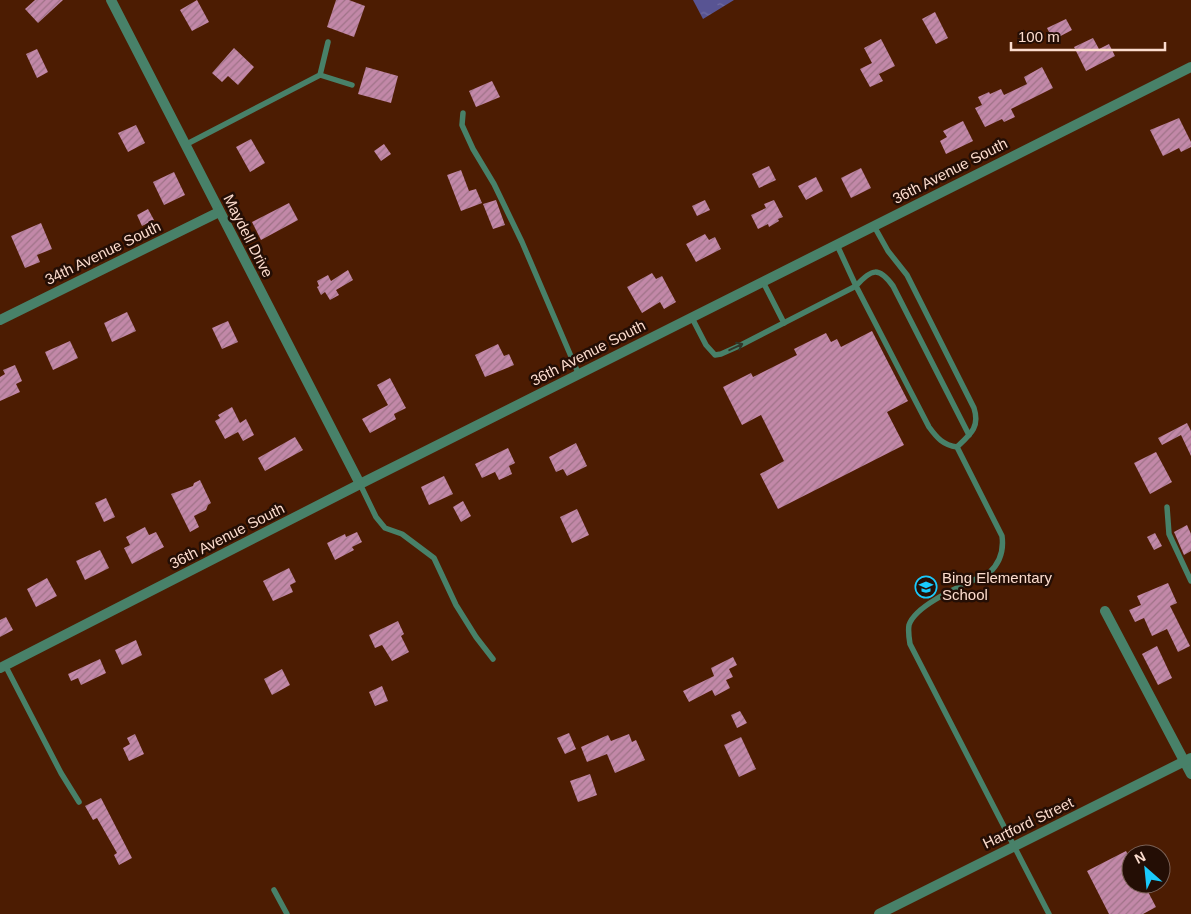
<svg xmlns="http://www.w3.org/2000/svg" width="1191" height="914" font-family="Helvetica,sans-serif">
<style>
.water{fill:url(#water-ripples)}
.building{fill:url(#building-hatch)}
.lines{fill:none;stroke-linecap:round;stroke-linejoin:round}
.service{stroke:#488169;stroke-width:5.5}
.minor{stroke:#488169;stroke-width:10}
.oneway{stroke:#313628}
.labels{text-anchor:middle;stroke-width:5;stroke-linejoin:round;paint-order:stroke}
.street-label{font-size:15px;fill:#fcdcce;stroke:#240e05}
.poi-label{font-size:15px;fill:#fcdcce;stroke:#240e05;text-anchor:start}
</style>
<defs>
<pattern id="water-ripples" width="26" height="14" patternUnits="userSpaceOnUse" patternTransform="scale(1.25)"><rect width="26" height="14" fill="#585493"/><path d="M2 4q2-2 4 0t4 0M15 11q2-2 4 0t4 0" fill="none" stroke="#716ca1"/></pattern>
<pattern id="building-hatch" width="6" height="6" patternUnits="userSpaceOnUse" patternTransform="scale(1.25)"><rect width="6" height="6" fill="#c288a8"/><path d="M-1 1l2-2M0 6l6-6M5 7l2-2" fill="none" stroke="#9f7388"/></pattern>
</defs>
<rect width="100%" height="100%" fill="#4c1c02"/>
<path class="water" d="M693,0h41l-31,19z"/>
<g class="building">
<path d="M35,0h28l-25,23 -13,-14z"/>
<path d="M197,0l12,22 -17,9 -12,-21z"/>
<path d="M336,0h13l16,6 -11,31 -27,-10z"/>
<path d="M935,12l13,26 -12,6 -14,-25z"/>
<path d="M1066,19l6,11 -19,10 -6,-12z"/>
<path d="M1093,38l6,11 10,-5 6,12 -29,15 -12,-24z"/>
<path d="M881,39l14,27 -16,8 4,7 -13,6 -10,-18 12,-6 -8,-15z"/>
<path d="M234,48l20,19 -16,18 -10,-9 -6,6 -10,-9z"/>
<path d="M37,49l11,23 -11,6 -11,-24z"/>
<path d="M366,67l32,9 -7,27 -33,-9z"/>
<path d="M1042,67l11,21 -42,21 4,8 -11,5 -2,-3 -17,8 -10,-19 7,-3 -4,-8 11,-5 1,2 11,-5 3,6 23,-11 -3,-7z"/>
<path d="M492,81l8,16 -24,10 -7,-16z"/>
<path d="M1179,118l12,24v5l-10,5 -2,-4 -16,8 -13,-26z"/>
<path d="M963,121l10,20 -27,13 -6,-13 7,-4 -4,-6z"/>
<path d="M136,125l9,18 -17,9 -10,-19z"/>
<path d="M251,139l14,24 -15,9 -14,-25z"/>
<path d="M384,144l7,10 -10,7 -7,-10z"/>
<path d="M769,166l7,14 -17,8 -7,-14z"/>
<path d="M861,168l10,20 -20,10 -10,-20z"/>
<path d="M461,170l8,21 7,-2 6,14 -21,8 -14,-36z"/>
<path d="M174,172l11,23 -21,10 -11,-23z"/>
<path d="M816,177l7,14 -17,9 -8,-14z"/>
<path d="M496,200l9,25 -12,4 -10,-25z"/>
<path d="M705,200l5,10 -13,6 -5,-10z"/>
<path d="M774,200l9,17 -5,2 1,2 -10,6 -1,-3 -10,5 -7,-14 15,-7 -2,-4z"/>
<path d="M289,203l9,17 -37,20 -9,-18z"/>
<path d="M148,209l6,11 -12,6 -5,-11z"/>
<path d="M41,223l11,26 -15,6 3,7 -15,6 -14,-32z"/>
<path d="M705,234l4,6 6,-3 6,12 -25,13 -10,-18z"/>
<path d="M348,270l5,10 -17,10 3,5 -9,5 -5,-8 -4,3 -4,-8 2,-1 -2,-5 11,-6 3,6z"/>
<path d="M652,273l4,6 6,-3 14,26 -12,7 -4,-7 -18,11 -15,-26z"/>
<path d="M127,312l9,19 -24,11 -8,-19z"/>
<path d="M228,321l10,21 -16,7 -10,-21z"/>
<path d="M872,331l36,70 -21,11 17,33 -126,64 -18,-35 24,-13 -23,-46 -19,10 -19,-38 28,-14 2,4 44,-22 -3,-6 32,-16 5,9 6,-3 4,8z"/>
<path d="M70,341l8,17 -25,12 -8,-18z"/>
<path d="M498,344l6,12 5,-2 5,11 -29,12 -10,-22z"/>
<path d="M15,365l7,16 -6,3 4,8 -20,9v-24l5,-3 -2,-4z"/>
<path d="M390,378l16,30 -12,6 2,5 -26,14 -8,-14 26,-14 -11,-20z"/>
<path d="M232,407l8,16 6,-4 8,16 -11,6 -5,-9 -13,7 -10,-18 5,-3 -2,-3z"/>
<path d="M1187,423l4,8v25l-10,-21 -19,10 -4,-7z"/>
<path d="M295,437l8,13 -38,21 -7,-13z"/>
<path d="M576,443l11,23 -20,10 -4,-7 -7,3 -7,-15z"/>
<path d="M508,448l7,15 -6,3 3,8 -13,6 -4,-8 -13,6 -7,-14z"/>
<path d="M1156,452l16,30 -22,12 -16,-31z"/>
<path d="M444,476l9,18 -24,11 -8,-18z"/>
<path d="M200,480l11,23 -3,2 -2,5 -12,6 5,11 -9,5 -19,-38 22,-8 1,-3z"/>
<path d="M106,498l9,19 -11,5 -9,-19z"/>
<path d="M463,501l8,15 -10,6 -8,-15z"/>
<path d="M577,509l12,26 -17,8 -12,-26z"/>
<path d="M1187,525l4,9v17l-7,4 -10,-23z"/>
<path d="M145,527l4,8 7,-3 8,15 -32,17 -8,-16 6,-3 -4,-8z"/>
<path d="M357,532l5,10 -10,5 2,3 -19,10 -8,-17 18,-9 1,3z"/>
<path d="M1155,533l7,13 -8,4 -7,-13z"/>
<path d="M100,550l9,18 -24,12 -9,-19z"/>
<path d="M289,568l7,14 -6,3 3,7 -20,9 -10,-20z"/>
<path d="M47,578l10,18 -21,11 -9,-18z"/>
<path d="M1168,583l9,20 -7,3 20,40 -12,6 -11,-23 -15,7 -8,-18 -9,4 -6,-12 12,-5 -4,-9z"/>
<path d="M6,617l7,13 -13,7v-17z"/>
<path d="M398,621l6,13 -3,2 8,16 -17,9 -10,-16 -7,3 -6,-13z"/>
<path d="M136,640l6,15 -20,10 -7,-15z"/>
<path d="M1157,646l15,32 -14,7 -16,-31z"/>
<path d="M733,657l4,8 -8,4 4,8 -7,3 4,8 -15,8 -3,-6 -23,12 -6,-11 31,-15 -3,-8z"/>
<path d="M100,659l6,14 -25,12 -3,-7 -7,3 -3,-7z"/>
<path d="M282,669l8,16 -18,10 -8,-16z"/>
<path d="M382,686l6,15 -13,5 -6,-14z"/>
<path d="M740,711l7,12 -10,5 -6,-13z"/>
<path d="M569,733l7,16 -11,5 -8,-16z"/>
<path d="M135,734l9,20 -15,7 -6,-13 7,-4 -3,-6z"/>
<path d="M629,734l3,8 4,-2 9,20 -30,13 -8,-19 -20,8 -6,-15 27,-12 3,6z"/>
<path d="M741,737l15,32 -17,8 -15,-32z"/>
<path d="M590,774l7,21 -19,7 -8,-21z"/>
<path d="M101,798l31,60 -13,7 -5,-10 3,-2 -20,-35 -4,2 -8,-14z"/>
<path d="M1126,851l5,9v24h13l12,23 -13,7h-34l-22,-43z"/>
</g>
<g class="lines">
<g class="service">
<path d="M320,75l32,10"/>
<path d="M463,113l-1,12 11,24 21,35 28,58 57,133"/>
<path d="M185,145l135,-70 8,-33"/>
<path d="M874,226l14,25 19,24 67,133c6,19 -3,26 -17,39"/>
<path d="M763,282l21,41"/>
<path d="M692,318l14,27 9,10 6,-1 18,-8 117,-60 -19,-41"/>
<path d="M969,435l-76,-149c-14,-19 -21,-18 -37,0l73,141c8,11 14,18 28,20l45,89c2,15 -2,27 -13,37 -20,10 -73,30 -80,52 -1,6 0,13 1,19l139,270"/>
<path d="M360,484l16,33 9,11 17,6 32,24 22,47 20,32 17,22"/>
<path d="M1167,507l2,27 22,47"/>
<path d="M5,665l56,108 18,29"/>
<path d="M274,890l13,24"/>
</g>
<g class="minor">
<path d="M111,0l249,484"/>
<path d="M0,320l219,-108"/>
<path d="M1105,611l86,163"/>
<path d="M0,668l360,-184 831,-417"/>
<path d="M879,914l312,-156"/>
</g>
</g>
<defs><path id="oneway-shaft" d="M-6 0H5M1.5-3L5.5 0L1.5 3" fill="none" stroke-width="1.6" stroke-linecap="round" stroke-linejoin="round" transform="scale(1.25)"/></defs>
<use class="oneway" href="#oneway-shaft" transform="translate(736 347) rotate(-25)"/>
<defs>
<g id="school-ring" transform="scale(1.125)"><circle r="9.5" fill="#240e05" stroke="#1acafc" stroke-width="1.5"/><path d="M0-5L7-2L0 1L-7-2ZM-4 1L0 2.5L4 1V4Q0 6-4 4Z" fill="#1acafc"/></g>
</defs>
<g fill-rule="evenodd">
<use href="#school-ring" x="926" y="587"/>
</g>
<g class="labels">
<g class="street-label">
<text transform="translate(950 171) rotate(-27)" y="5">36th Avenue South</text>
<text transform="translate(248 236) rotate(63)" y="5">Maydell Drive</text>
<text transform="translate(103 253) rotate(-26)" y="5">34th Avenue South</text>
<text transform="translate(588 353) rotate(-27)" y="5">36th Avenue South</text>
<text transform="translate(227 536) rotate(-27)" y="5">36th Avenue South</text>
<text transform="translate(1028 823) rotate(-26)" y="5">Hartford Street</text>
</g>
<g class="poi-label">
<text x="942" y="583">Bing Elementary<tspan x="942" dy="17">School</tspan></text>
</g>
</g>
<g transform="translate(1146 869) rotate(333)"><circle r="24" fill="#240e05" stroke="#7a6055"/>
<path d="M0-4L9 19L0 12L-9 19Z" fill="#1acafc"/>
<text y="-8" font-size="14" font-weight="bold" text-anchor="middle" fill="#fcdcce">N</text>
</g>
<path d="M1011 42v8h154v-8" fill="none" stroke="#fcdcce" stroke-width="2.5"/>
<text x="1018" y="42" font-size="15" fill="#fcdcce" stroke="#240e05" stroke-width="4" paint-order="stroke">100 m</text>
</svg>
